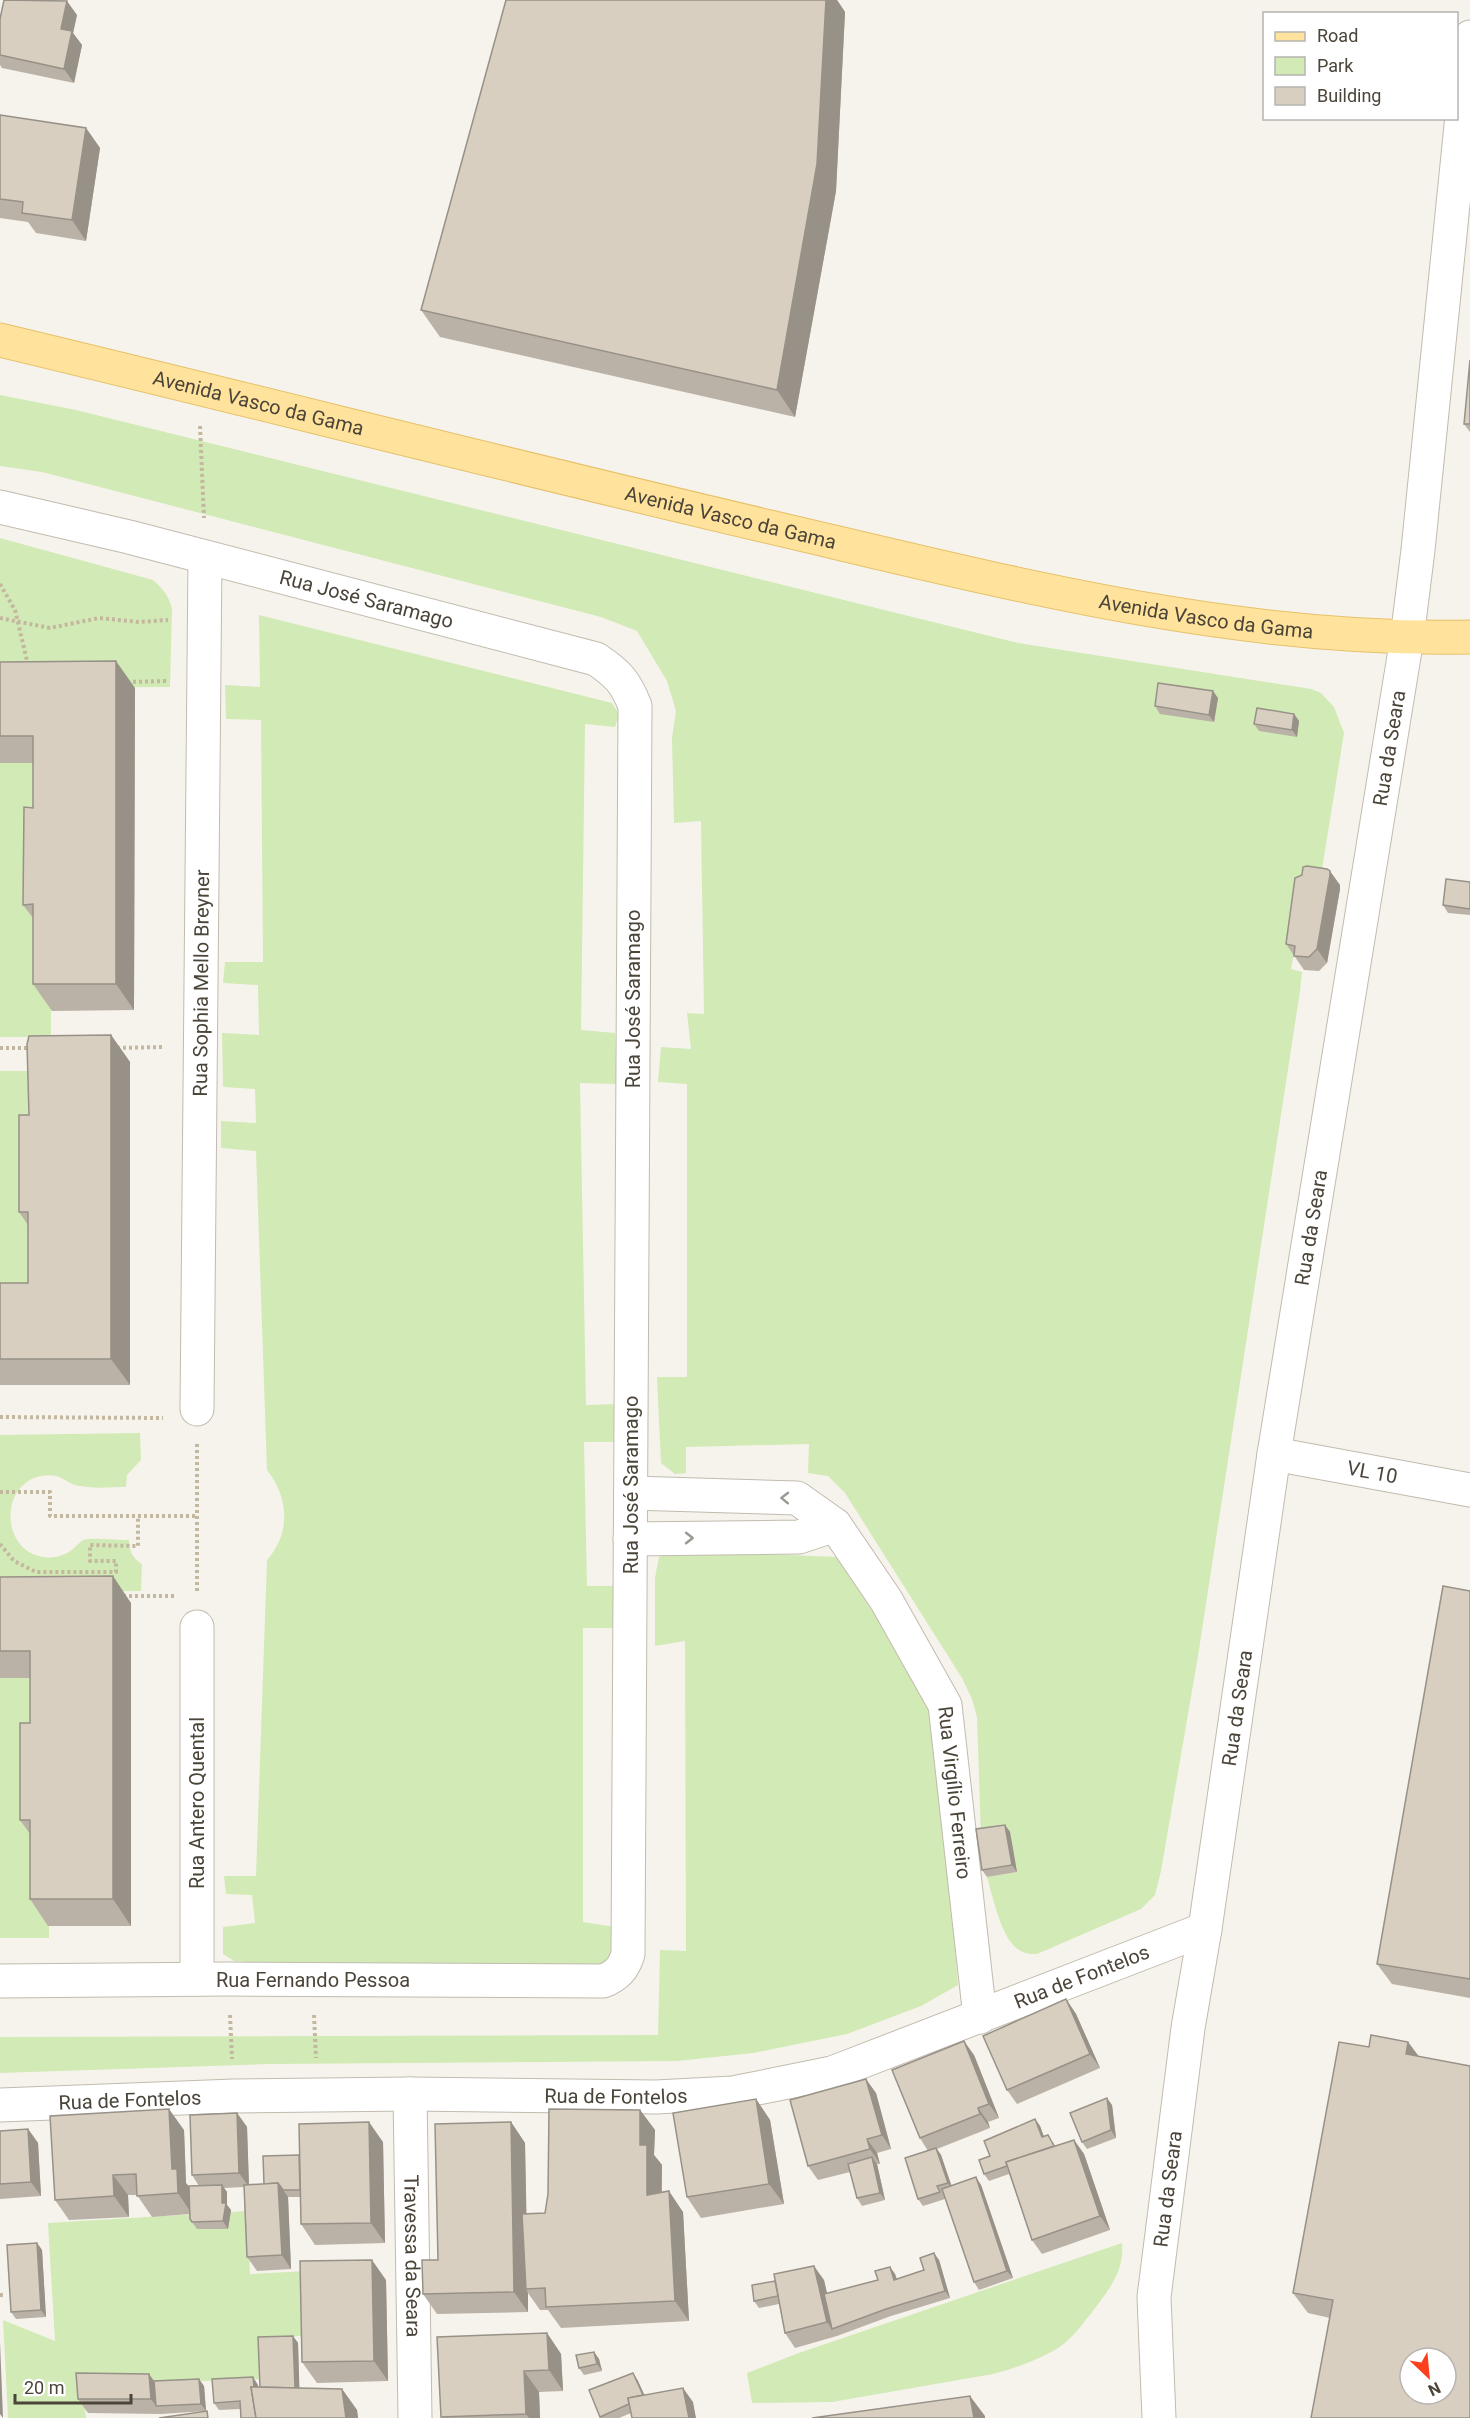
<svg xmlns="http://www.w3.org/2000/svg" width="1470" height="2418" font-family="Roboto,sans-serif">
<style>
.green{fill:#d2eab5}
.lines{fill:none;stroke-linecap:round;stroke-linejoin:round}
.minor-casing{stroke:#c2bbae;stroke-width:35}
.tertiary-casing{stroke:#c2bbae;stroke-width:35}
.primary-casing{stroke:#e6c16a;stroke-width:35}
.path{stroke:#c4b79f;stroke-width:4;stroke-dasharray:3 3;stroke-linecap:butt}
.minor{stroke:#fff;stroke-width:33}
.tertiary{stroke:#fff;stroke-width:33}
.primary{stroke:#ffe39c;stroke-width:33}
.wall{fill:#bab2a6}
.shaded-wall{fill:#979187}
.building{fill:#d8cfc1;stroke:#979187;stroke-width:1.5;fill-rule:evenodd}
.oneway{stroke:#9c9892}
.labels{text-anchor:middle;stroke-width:4.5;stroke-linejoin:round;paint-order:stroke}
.street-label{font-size:20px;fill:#4b4439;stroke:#fff}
</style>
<rect width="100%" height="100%" fill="#f6f3ec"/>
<g class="green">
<path d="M0,395l76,15 942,233 293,46 10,4 13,14 10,26 -22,136 -13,4 -18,96 11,3 -2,19 -102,665 -37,215 -6,24 -14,14 -104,45c-6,0 -12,0 -18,-4 -18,-11 -26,-53 -32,-73l30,-5 -7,-40 -29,5 -4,-120 -5,-18 -10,-21 -117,-185 -17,-17 -20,-3 1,-29 -123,3v26l-11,1 -14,-11 -4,-86h30v-293l-29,-2 3,-35 30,2 -4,-36 17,1 -3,-193 -27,2 -2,-85 4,-27 -9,-30 -30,-50 -36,-14 -559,-145 -42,-6z"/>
<path d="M0,538l153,42c10,9 16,16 19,29l-2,78 -170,1z"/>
<path d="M259,615l353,88 7,11 -4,13 -30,-3 -4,306 34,3 2,51 -37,-1 6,322 31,-1v38h-33l3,144h30v42h-34v294l32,5 2,38 -369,-3 -14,-1 -11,-7v-27l32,-4 -3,-28 -26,-1 -2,-18h32l11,-316c24,-27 22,-62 0,-90l-11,-319 -35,-3v-27l35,2 -1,-34 -32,-2 -1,-54 37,2 -1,-50 -35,-2 2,-21h38l-2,-242 -35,-1 -1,-34 35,2z"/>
<rect x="0" y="763" width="51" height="274"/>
<path d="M0,1071h46l1,239h-47z"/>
<path d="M140,1433l1,27 -14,15 -1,12c-15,0 -32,2 -46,-1 -15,-2 -17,-14 -39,-10 -41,8 -41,74 2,81 12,2 25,-2 33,-11 2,-1 5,-5 7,-6 9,-3 35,0 46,0 0,11 4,19 13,24l-1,27 -141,1v-157z"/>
<path d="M682,1551l156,6 98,155 22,273 -37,21 -74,28 -94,19 -76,8 -408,3 -269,9v-36l658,-2 2,-85 26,1 -1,-310 -30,5v-68l4,-21z"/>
<rect x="0" y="1678" width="49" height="260"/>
<path d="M247,2211l3,63 58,-3 4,64 -50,4 2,40 -182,6 4,33h97h-175l-5,-98 52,21 -7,-118z"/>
<path d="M1122,2243c3,30 -16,50 -33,73 -9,11 -17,22 -28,30 -20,13 -45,22 -68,28l-161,28 -80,1 -5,-30 49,-19z"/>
</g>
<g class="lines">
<g class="minor-casing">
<g id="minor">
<path id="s1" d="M0,507l129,30 467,122c22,15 29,22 39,47l-7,1248c-4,14 -11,22 -25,27l-375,-2 -228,2"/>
<path id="s2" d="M197,1409l8,-851"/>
<path id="s3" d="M1274,1454l196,36"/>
<path id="s4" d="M631,1493l166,5 38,27 51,75 59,105 35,312"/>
<path d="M630,1539l169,-2 36,-12"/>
<path d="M197,1627v352"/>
<path id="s5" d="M410,2094l5,324"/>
<path id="s6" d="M0,2105l234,-9 176,-2 246,3 77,-4 99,-20 373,-144"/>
</g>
</g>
<g class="tertiary-casing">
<g id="tertiary">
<path id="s7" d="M1159,2418l-5,-121 34,-269 17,-99 69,-475 133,-816 11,-88 52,-513"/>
</g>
</g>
<g class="primary-casing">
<g id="primary">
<path id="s8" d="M0,340c267,64 533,132 800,194 220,52 443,108 670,103"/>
</g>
</g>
<g class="path">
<path d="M200,426l4,92"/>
<path d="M0,584l15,26 13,55"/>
<path d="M0,618l50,10 49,-10 40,4 29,-2"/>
<path d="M127,682l41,-1"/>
<path d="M0,1048h32"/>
<path d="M117,1048l47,-1"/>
<path d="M0,1417l163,1"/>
<path d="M0,1492h50v24h147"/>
<path d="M0,1544l14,17 22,11h80v-11h-26v-16l48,1v-30"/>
<path d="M197,1591v-148"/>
<path d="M123,1596h52"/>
<path d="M230,2015l2,44"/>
<path d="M314,2015l2,43"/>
<path d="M0,2295h6"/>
</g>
<use href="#minor" class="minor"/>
<use href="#tertiary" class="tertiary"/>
<use href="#primary" class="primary"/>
</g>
<g class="wall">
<path d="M506,0h331l8,12 -9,179 -41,226 -355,-80 -19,-27z"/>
<path d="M77,15l-4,18 9,12 -8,38 -72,-15 -2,-3v-46z"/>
<path d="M0,115l86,13 14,20 -14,93 -50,-8 -8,-11 -28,-4z"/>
<path d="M1470,360v72l-6,-8z"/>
<path d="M0,662l135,26 -1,322 -82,1 -19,-27v-66l-10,-13 10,-97v-45h-33z"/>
<path d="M1218,698l-4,24 -54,-8 -5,-8z"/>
<path d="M1294,714l5,7 -2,16 -38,-6 -5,-7z"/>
<path d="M1470,882v33l-22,-2 -5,-8z"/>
<path d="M1340,885v4l-13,74 -8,8 -15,-1 -18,-26z"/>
<path d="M111,1035l19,27v323h-130v-102h28v-58l-9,-13 10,-97z"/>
<path d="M0,1577l131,26v323h-83l-18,-27v-65l-10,-14 10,-97v-45h-30z"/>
<path d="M1470,1591v407l-78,-14 -15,-20z"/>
<path d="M1005,1825l5,7 7,40 -30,5 -5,-7z"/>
<path d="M1066,1999l10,15 24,54 -83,36 -10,-14z"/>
<path d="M1408,2042l11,15 -89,261 -22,-5 -15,-20 76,-246z"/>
<path d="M974,2055l25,63 -11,4 2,6 -53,21 4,6 10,31 30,-1 32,93 -34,12 -5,-8 -31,-89 2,6 -22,7 -5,-7 10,-48 -8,-13z"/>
<path d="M876,2093l15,56 -14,4 3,11h-3l8,36 -23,6 -5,-8 -7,-26 -32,8 -10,-14z"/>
<path d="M756,2099l14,21 14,84 -83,14 -14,-21z"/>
<path d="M1112,2105l4,33 -29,11 -5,-7z"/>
<path d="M640,2110l15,20 -1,25 8,10v27l21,20 6,109 -128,7 -13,-18h-8l-12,-17v19l-91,2 -14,-20 15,-34 73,-138 14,21 1,71 19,-1z"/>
<path d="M237,2113l10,14 2,58 15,-1 35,-29 84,-13 2,101 -70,2 -14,-21 -1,-27h-12l3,72 -34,2 -10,-14 -3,-70 -20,1 3,4v13l4,5 -3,19h-31l-7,-10 -1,-5 -37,3 -15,-22h-9l1,22 -60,3 -14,-20 129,-70 2,53 3,3h10l-7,-11z"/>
<path d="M1035,2119l5,7 4,11 9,5 2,4 19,-6 10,14 26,76 -68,24 -10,-14 -23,-66 -20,7 -5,-7 6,-18z"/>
<path d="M28,2129l10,14 3,53 -41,3v-68z"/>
<path d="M37,2243l5,7 4,67 -30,2 -5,-7z"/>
<path d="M939,2260l11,38 -59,18 -54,20 -42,12 -10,-15 -6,-29 -20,4 -5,-7 70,-21 3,14 51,-14 12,-13 5,7 2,5 27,-9z"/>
<path d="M386,2280l2,101 -71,2 -15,-21z"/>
<path d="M547,2333l14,21 2,37 -24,1 1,26h-98l-1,-1z"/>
<path d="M293,2336l5,7 1,45 43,1 15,21 1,8h-117l-1,-9 -21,1 -5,-7 44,-18v2h2z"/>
<path d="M594,2352l5,7 3,12 -18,4 -5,-7z"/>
<path d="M633,2373l5,8 6,14 49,7 -62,11 -12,5h-18l-1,-1z"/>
<path d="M154,2381l50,5 2,25 -45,3 -73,-1 -10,-14z"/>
</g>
<g class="shaded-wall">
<path d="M826,0h11l8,12 -9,179 -41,226 -18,-27z"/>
<path d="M67,1l10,14 -4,18 9,12 -8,38 -10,-14 -3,-40z"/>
<path d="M86,128l14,20 -14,93 -14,-21z"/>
<path d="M116,661l19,27 -1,322 -18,-26z"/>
<path d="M1213,691l5,7 -4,24 -5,-7z"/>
<path d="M1294,714l5,7 -2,16 -5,-7z"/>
<path d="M1330,871l10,14v4l-13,74 -10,-14z"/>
<path d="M111,1035l19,27v323l-19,-26z"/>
<path d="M113,1576l18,27v323l-18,-27z"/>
<path d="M1005,1825l5,7 7,40 -5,-7z"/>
<path d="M1066,1999l10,15 24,54 -10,-14z"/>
<path d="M964,2041l10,14 25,63 -10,-14z"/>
<path d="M1408,2042l15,20 -17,-8z"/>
<path d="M866,2079l10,14 15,56 -9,-14z"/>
<path d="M1107,2098l5,7 4,33 -5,-8z"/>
<path d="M756,2099l14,21 14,84 -15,-20z"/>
<path d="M978,2108l10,14 2,6 -10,-14z"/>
<path d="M169,2109l15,21 2,53 5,7 1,24 -14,-21 -6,-24z"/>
<path d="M640,2110l15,20 -1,25 8,10 -1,50 -14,-20 -7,-50z"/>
<path d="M237,2113l10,14 2,60 -10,-14z"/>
<path d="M1035,2119l5,7 7,19 -5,-8z"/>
<path d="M369,2122l14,20 2,101 -14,-20z"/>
<path d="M511,2122l14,21 3,146h-2l2,4v19l-14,-20z"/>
<path d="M28,2129l10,14 3,53 -10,-14z"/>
<path d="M867,2139l10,14 3,11 -10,-15z"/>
<path d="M1074,2140l10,14 26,76 -10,-14z"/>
<path d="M936,2148l5,7 12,35 -5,-7z"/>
<path d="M872,2157l5,7 8,36 -5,-7z"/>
<path d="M113,2175l15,20 1,22 -15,-21z"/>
<path d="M976,2177l5,8 32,93 -6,-7z"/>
<path d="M278,2183l10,14 3,72 -9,-14z"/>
<path d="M222,2185l5,7v13l4,5 -3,19 -5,-8z"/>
<path d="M669,2191l14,21 6,109 -14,-20z"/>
<path d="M37,2243l5,7 4,67 -5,-7z"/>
<path d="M934,2253l5,7 11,38 -5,-7z"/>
<path d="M372,2260l14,20 2,101 -14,-20z"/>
<path d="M814,2266l10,14 11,48 -3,1 -5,-7z"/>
<path d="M890,2267l5,7 4,13 -5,-7z"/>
<path d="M547,2333l14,21 2,37 -14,-21z"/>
<path d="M293,2336l5,7 2,64 -5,-7z"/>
<path d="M0,2342l3,76 -3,-4z"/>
<path d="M594,2352l5,7 3,12 -5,-7z"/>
<path d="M524,2371l15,21 1,26h-11l-3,-4z"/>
<path d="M633,2373l5,8 11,24 -5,-7z"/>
<path d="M149,2374l10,14 -3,18 -5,-7z"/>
<path d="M253,2377l5,8 1,23 -5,-8z"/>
<path d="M199,2379l5,7 2,25 -5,-7z"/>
<path d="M683,2388l10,14 3,16h-7z"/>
<path d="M342,2389l15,21 1,8h-12z"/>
<path d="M970,2396l15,20v2h-11z"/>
</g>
<g class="building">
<path d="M4,0l63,1 -6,28 11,2 -8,38 -64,-14v-36z"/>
<path d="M506,0h320l-9,164 -40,226 -356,-80z"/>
<path d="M0,115l86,13 -14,92 -50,-7 1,-11 -23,-3z"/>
<path d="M1470,360v64h-6z"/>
<path d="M116,661v323h-83v-80l-10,1 1,-98 9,1v-72h-33v-74z"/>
<path d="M1158,683l55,8 -4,24 -54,-9z"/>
<path d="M1257,708l37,6 -2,16 -38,-6z"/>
<path d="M1307,866l20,3 3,2v4l-13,74 -8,8 -15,-1 1,-10 -9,-2 9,-66 7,-3 1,-8z"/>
<path d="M1446,879l24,3v27l-27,-4z"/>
<path d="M111,1035v324h-111v-76h28v-71h-9v-97h10l-2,-71 2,-8z"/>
<path d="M113,1576v323h-83v-79h-10v-97h10v-72h-30v-74z"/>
<path d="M1443,1586l27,5v388l-93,-15z"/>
<path d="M1005,1825l7,40 -30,5 -6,-41z"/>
<path d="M1066,1999l24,55 -83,36 -24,-54z"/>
<path d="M1371,2035l37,7 -2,12 64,12v352h-159l22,-118 -40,-7 46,-251 30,5zM1410,2358h36v36h-36z"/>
<path d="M964,2041l25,63 -11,4 2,6 -60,24 -28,-68z"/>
<path d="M866,2079l16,56 -15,4 3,10 -62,17 -18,-66z"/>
<path d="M1107,2098l4,32 -29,12 -12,-29z"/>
<path d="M756,2099l13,85 -82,13 -14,-84z"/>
<path d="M169,2109l3,60h5l1,24 -41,3 -1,-22 -23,1 1,21 -59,4 -5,-84z"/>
<path d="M549,2109l91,1v35h7v50l22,-4 6,110 -129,6 -1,-19 -19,1 -4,-75 23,-1 3,-19z"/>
<path d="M237,2113l2,60 -47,2 -2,-60z"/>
<path d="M1035,2119l7,18 6,-2 6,11 -48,16 1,4 -23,8 -5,-14 11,-4 -6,-15z"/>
<path d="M369,2122l2,101 -70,1 -2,-100z"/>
<path d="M511,2122l3,170 -91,2 -1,-34h16l-3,-136z"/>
<path d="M28,2129l3,53 -31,2v-53z"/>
<path d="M1074,2140l26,76 -68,24 -26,-78z"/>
<path d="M936,2148l12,35 -11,3 3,6 -22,7 -13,-41z"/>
<path d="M299,2155l1,35h-17l-5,-7 -14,1 -1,-28z"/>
<path d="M872,2157l8,36 -23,5 -9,-34z"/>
<path d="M976,2177l31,94 -33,11 -32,-93z"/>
<path d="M278,2183l4,72 -35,2 -3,-72z"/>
<path d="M222,2185v18h4l-3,18 -31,1 -2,-3 -1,-33z"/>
<path d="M37,2243l4,67 -30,2 -4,-67z"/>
<path d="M934,2253l11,38 -59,18 -54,20 -8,-35 54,-14 -3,-9 15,-4 4,13 30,-10 -4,-12z"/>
<path d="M372,2260l2,101 -72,1 -2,-101z"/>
<path d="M814,2266l13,56 -42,11 -11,-59z"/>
<path d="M775,2281l3,15 -24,5 -2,-16z"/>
<path d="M547,2333l2,37 -25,1 2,43 -85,3 -4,-80z"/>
<path d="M293,2336l2,52 -35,-1 -2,-50z"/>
<path d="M594,2352l3,12 -18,4 -3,-13z"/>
<path d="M76,2373l73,1 2,25h-73z"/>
<path d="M633,2373l10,22 -15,3 1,6 -29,13 -11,-27z"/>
<path d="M253,2377l1,10h-3l5,31h-15l-1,-17 -26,2 -2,-24z"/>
<path d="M199,2379l2,25 -45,2 -2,-25z"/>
<path d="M251,2387l91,2 4,29h-90z"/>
<path d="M683,2388l6,30h-57l-4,-20z"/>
<path d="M970,2396l4,22h-162z"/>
<path d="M207,2411l1,7h-49z"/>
</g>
<defs><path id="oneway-chevron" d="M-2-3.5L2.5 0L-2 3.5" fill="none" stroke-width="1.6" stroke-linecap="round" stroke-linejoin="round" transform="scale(1.5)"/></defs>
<g class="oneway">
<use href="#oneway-chevron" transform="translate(785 1498) rotate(-179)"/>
<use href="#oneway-chevron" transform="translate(689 1538)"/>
</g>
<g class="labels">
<g class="street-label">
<text dy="7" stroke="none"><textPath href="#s8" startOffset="266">Avenida Vasco da Gama</textPath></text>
<text dy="7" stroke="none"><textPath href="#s8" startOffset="752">Avenida Vasco da Gama</textPath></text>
<text dy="7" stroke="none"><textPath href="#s1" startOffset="378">Rua José Saramago</textPath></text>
<text dy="7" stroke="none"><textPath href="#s8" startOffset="1238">Avenida Vasco da Gama</textPath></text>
<text dy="7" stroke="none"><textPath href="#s7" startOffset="1688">Rua da Seara</textPath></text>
<text dy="7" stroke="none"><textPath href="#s2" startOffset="426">Rua Sophia Mello Breyner</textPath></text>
<text transform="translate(633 999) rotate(-90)" y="7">Rua José Saramago</text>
<text dy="7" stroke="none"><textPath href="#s7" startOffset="1202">Rua da Seara</textPath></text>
<text dy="7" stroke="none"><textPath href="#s3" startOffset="100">VL 10</textPath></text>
<text transform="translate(631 1485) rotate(-90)" y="7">Rua José Saramago</text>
<text dy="7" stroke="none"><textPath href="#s7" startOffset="716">Rua da Seara</textPath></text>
<text dy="7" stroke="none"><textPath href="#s4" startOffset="512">Rua Virgílio Ferreiro</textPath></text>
<text transform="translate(197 1803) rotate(-90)" y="7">Rua Antero Quental</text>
<text dy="7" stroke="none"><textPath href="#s6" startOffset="1102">Rua de Fontelos</textPath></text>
<text x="313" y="1987">Rua Fernando Pessoa</text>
<text dy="7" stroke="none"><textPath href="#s6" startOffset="616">Rua de Fontelos</textPath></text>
<text dy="7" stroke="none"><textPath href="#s6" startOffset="130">Rua de Fontelos</textPath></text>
<text dy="7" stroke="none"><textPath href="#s7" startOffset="230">Rua da Seara</textPath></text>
<text dy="7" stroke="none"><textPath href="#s5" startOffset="162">Travessa da Seara</textPath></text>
</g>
</g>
<rect x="1263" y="12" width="195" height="108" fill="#ffffff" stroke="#b7b4b0" stroke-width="1.5"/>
<rect x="1275" y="32" width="30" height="9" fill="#ffe39c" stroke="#b7b4b0" stroke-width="1.5"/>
<text x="1317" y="42" font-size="18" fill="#4b4439">Road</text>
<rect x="1275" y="57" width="30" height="18" fill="#d2eab5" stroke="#b7b4b0" stroke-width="1.5"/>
<text x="1317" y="72" font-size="18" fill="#4b4439">Park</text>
<rect x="1275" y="87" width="30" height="18" fill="#d8cfc1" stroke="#b7b4b0" stroke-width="1.5"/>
<text x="1317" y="102" font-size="18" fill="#4b4439">Building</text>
<g transform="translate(1428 2376) rotate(154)"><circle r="28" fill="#ffffff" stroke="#b7b4b0" stroke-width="1.5"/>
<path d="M0-4.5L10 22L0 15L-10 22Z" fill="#fc3f1d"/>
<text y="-9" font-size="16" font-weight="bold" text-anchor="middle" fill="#4b4439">N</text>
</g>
<path d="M15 2394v9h116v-9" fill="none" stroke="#4b4439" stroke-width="3"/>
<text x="24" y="2394" font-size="18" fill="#4b4439" stroke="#ffffff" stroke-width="4.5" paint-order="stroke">20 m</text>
</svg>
